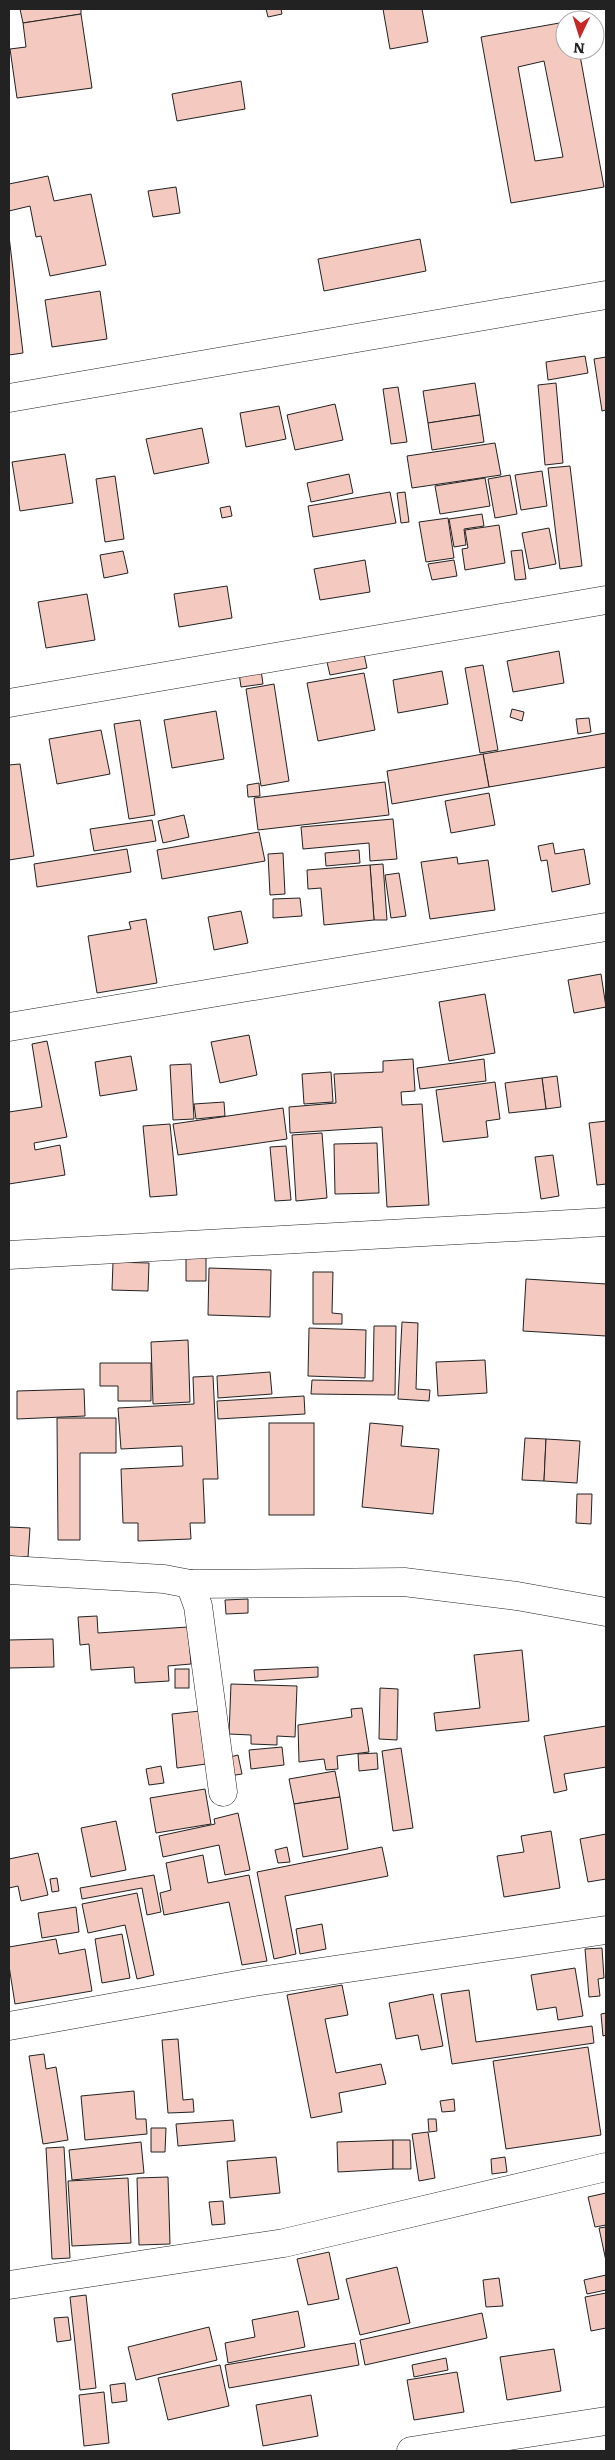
<svg xmlns="http://www.w3.org/2000/svg" width="615" height="2460" font-family="Literata,serif">
<style>
.building{fill:#f3c9c0;stroke:#222;fill-rule:evenodd}
.lines{fill:none;stroke-linecap:round;stroke-linejoin:round}
.minor-casing{stroke:#222;stroke-width:29}
.minor{stroke:#fff;stroke-width:28}
</style>
<rect width="100%" height="100%" fill="#fff"/>
<g class="building">
<path d="M20,9h61v5l-58,9z"/>
<path d="M266,9h15l1,5 -14,3z"/>
<path d="M383,9h39l6,33 -38,7z"/>
<path d="M81,14l11,74 -75,10 -7,-49 16,-2 -3,-24z"/>
<path d="M565,22v28h14l25,137 -93,16 -30,-166zM544,61l19,96 -28,4 -17,-94z"/>
<path d="M241,81l4,28 -68,12 -5,-27z"/>
<path d="M48,176l6,25 37,-7 15,71 -56,11 -9,-40 -5,1 -6,-31 -21,5v-27z"/>
<path d="M176,187l4,26 -27,4 -5,-26z"/>
<path d="M9,236l14,117 -14,2z"/>
<path d="M420,239l6,32 -102,20 -6,-32z"/>
<path d="M100,291l7,48 -55,8 -7,-47z"/>
<path d="M585,356l3,17 -40,7 -2,-18z"/>
<path d="M606,357v53l-4,1 -8,-52z"/>
<path d="M475,383l5,32 -52,8 -5,-32z"/>
<path d="M556,383l7,80 -18,2 -7,-80z"/>
<path d="M398,387l9,55 -16,2 -8,-55z"/>
<path d="M335,404l8,36 -48,10 -8,-35z"/>
<path d="M279,406l7,33 -40,8 -6,-34z"/>
<path d="M480,415l4,27 -52,8 -4,-27z"/>
<path d="M202,428l7,35 -55,11 -8,-35z"/>
<path d="M495,443l6,32 -89,13 -5,-32z"/>
<path d="M65,454l8,49 -53,8 -8,-49z"/>
<path d="M570,466l12,100 -22,3 -12,-101z"/>
<path d="M542,471l5,35 -26,4 -6,-35z"/>
<path d="M349,474l4,19 -42,9 -4,-19z"/>
<path d="M510,475l7,39 -22,4 -7,-39z"/>
<path d="M115,476l9,63 -19,3 -9,-63z"/>
<path d="M485,478l5,28 -50,8 -5,-28z"/>
<path d="M390,492l6,31 -83,14 -5,-31z"/>
<path d="M405,492l4,30 -8,1 -4,-30z"/>
<path d="M230,506l2,10 -10,2 -2,-10z"/>
<path d="M482,514l2,12 -20,3 2,16 -12,2 -5,-28z"/>
<path d="M448,518l6,40 -28,4 -7,-40z"/>
<path d="M499,525l6,38 -40,7 -3,-21 6,-1 -3,-18z"/>
<path d="M549,528l7,36 -27,5 -7,-36z"/>
<path d="M522,550l4,29 -11,1 -4,-29z"/>
<path d="M123,551l5,22 -24,5 -4,-23z"/>
<path d="M365,560l5,32 -50,8 -6,-31z"/>
<path d="M454,560l3,16 -25,4 -4,-16z"/>
<path d="M227,586l5,32 -53,9 -5,-33z"/>
<path d="M87,594l8,46 -49,8 -8,-46z"/>
<path d="M559,651l5,32 -51,9 -6,-31z"/>
<path d="M364,654l3,14 -37,7 -3,-13z"/>
<path d="M483,665l15,85 -18,3 -15,-85z"/>
<path d="M261,670l2,14 -22,3 -2,-14z"/>
<path d="M442,671l6,33 -50,9 -5,-33z"/>
<path d="M364,673l11,57 -57,11 -11,-58z"/>
<path d="M274,684l15,97 -28,5 -15,-97z"/>
<path d="M512,709l12,3 -2,9 -12,-4z"/>
<path d="M216,711l8,48 -52,9 -8,-48z"/>
<path d="M589,718l2,14 -13,2 -2,-15z"/>
<path d="M140,720l15,95 -26,4 -15,-95z"/>
<path d="M101,730l9,44 -53,10 -8,-45z"/>
<path d="M606,733v34l-117,20 -6,-33z"/>
<path d="M483,754l6,33 -97,17 -5,-33z"/>
<path d="M20,764l14,92 -25,4v-95z"/>
<path d="M385,782l4,33 -131,15 -4,-32z"/>
<path d="M259,783l1,13 -12,1 -1,-12z"/>
<path d="M489,793l6,32 -44,8 -6,-32z"/>
<path d="M184,815l5,22 -26,6 -5,-22z"/>
<path d="M393,819l4,40 -27,2 -1,-18 -66,6 -2,-22z"/>
<path d="M152,820l4,21 -62,10 -4,-22z"/>
<path d="M259,832l6,29 -103,18 -5,-29z"/>
<path d="M553,843l2,11 29,-5 6,35 -38,8 -5,-32 -6,1 -3,-15z"/>
<path d="M127,849l4,23 -94,15 -3,-23z"/>
<path d="M359,850l1,13 -34,3 -1,-13z"/>
<path d="M283,853l2,41 -15,1 -2,-41z"/>
<path d="M457,857l1,7 30,-4 7,50 -65,9 -9,-57z"/>
<path d="M383,864l4,56h-13l-4,-55z"/>
<path d="M370,865l4,55 -50,5 -3,-37 -13,1 -1,-19z"/>
<path d="M399,873l7,43 -15,2 -6,-43z"/>
<path d="M300,898l2,18 -29,2v-19z"/>
<path d="M241,911l7,32 -34,7 -6,-33z"/>
<path d="M146,919l11,64 -60,10 -9,-57 43,-7 -2,-7z"/>
<path d="M601,974l5,33 -32,6 -6,-33z"/>
<path d="M485,994l10,59 -46,8 -10,-59z"/>
<path d="M249,1035l8,40 -37,8 -9,-41z"/>
<path d="M47,1041l20,96 -33,6 1,7 25,-5 5,30 -56,9v-72l33,-5 -10,-63z"/>
<path d="M131,1056l6,34 -37,6 -5,-34z"/>
<path d="M413,1059l2,32 -14,1 1,13 20,-1 7,101 -42,2 -5,-80 -92,6 -1,-26 47,-4 -2,-29 49,-2v-11z"/>
<path d="M484,1059l2,22 -66,8 -3,-21z"/>
<path d="M191,1064l3,55 -21,1 -3,-55z"/>
<path d="M331,1072l2,30 -29,2 -2,-30z"/>
<path d="M557,1076l4,31 -15,2 -4,-31z"/>
<path d="M542,1078l4,31 -37,4 -4,-30z"/>
<path d="M495,1082l5,37 -14,2 2,16 -45,5 -7,-52z"/>
<path d="M224,1102l1,14 -29,3 -2,-15z"/>
<path d="M283,1108l4,31 -109,16 -5,-31z"/>
<path d="M606,1121v63l-9,1 -8,-62z"/>
<path d="M170,1124l7,71 -27,2 -7,-71z"/>
<path d="M322,1133l5,65 -31,3 -4,-66z"/>
<path d="M377,1143l2,50 -44,1 -1,-50z"/>
<path d="M286,1146l5,54 -16,1 -5,-54z"/>
<path d="M553,1155l6,41 -18,3 -6,-42z"/>
<path d="M206,1249v32h-20v-31z"/>
<path d="M113,1262l36,1 -1,28 -36,-1z"/>
<path d="M209,1268l62,2 -1,47 -62,-2z"/>
<path d="M313,1272h20l-1,41 10,1v10h-29z"/>
<path d="M526,1279l80,5v52l-83,-5z"/>
<path d="M402,1322l16,1 -2,66 14,1 -1,11 -31,-2z"/>
<path d="M374,1326h22l-1,69 -84,-1 1,-14 61,1z"/>
<path d="M309,1328l57,2 -1,48 -57,-2z"/>
<path d="M188,1340l2,62 -37,2 -2,-62z"/>
<path d="M485,1360l2,33 -49,3 -2,-34z"/>
<path d="M100,1363h51v38h-33v-15h-18z"/>
<path d="M270,1372l2,22 -54,4 -1,-22z"/>
<path d="M213,1376l5,103h-15l2,44h-15l1,16 -53,2v-18h-15l-2,-54 62,-3 -1,-20 -61,3 -3,-41 76,-4 -1,-27z"/>
<path d="M84,1389l1,27 -68,3v-28z"/>
<path d="M304,1396l1,18 -87,5 -1,-18z"/>
<path d="M57,1418h59v35h-36v87h-22z"/>
<rect x="269" y="1423" width="45" height="92"/>
<path d="M370,1423l33,3 -2,20 38,3 -6,65 -71,-7z"/>
<path d="M525,1438l21,1 -2,42 -22,-1z"/>
<path d="M546,1439l34,2 -3,42 -33,-2z"/>
<path d="M577,1494h15l-1,30 -15,-1z"/>
<path d="M9,1527l21,1 -2,29 -19,-1z"/>
<path d="M248,1599v14l-22,1 -1,-14z"/>
<path d="M97,1616l1,17 90,-6 3,37 -23,2 1,15 -34,2 -1,-16 -43,3 -2,-26 -9,1 -2,-28z"/>
<path d="M53,1639l1,28 -45,1v-28z"/>
<path d="M522,1650l7,71 -93,10 -2,-18 46,-5 -6,-53z"/>
<path d="M318,1667v10l-63,4 -1,-11z"/>
<rect x="175" y="1669" width="14" height="19"/>
<path d="M231,1684l66,2 -2,51 -18,-1v9l-26,-1v-9l-22,-1z"/>
<path d="M380,1688l18,1 -1,51 -18,-1z"/>
<path d="M362,1708l7,44 -32,4 1,13 -12,1 -2,-11 -25,3 -1,-37 54,-8 -1,-8z"/>
<path d="M200,1711l6,53 -29,4 -5,-54z"/>
<path d="M606,1726v41l-42,7 3,16 -13,3 -10,-57z"/>
<path d="M282,1747l2,18 -33,4 -2,-19z"/>
<path d="M401,1748l12,80 -20,3 -11,-80z"/>
<path d="M377,1753l1,16 -19,2 -1,-17z"/>
<path d="M238,1755l4,19 -13,2 -3,-18z"/>
<path d="M161,1766l3,17 -15,2 -3,-16z"/>
<path d="M335,1771l5,26 -46,7 -5,-25z"/>
<path d="M205,1789l6,35 -55,9 -6,-35z"/>
<path d="M340,1797l8,52 -45,8 -9,-53z"/>
<path d="M238,1813l12,57 -25,5 -6,-30 -56,12 -4,-21 56,-12 -1,-5z"/>
<path d="M116,1821l10,49 -35,7 -10,-49z"/>
<path d="M551,1831l9,57 -56,9 -7,-41 27,-4 -3,-16z"/>
<path d="M606,1834v45l-18,3 -8,-43z"/>
<path d="M287,1847l3,15 -12,1 -3,-13z"/>
<path d="M382,1847l6,29 -103,20 11,58 -22,5 -17,-87z"/>
<path d="M38,1853l10,42 -27,6 -3,-15 -9,2v-29z"/>
<path d="M203,1855l5,28 41,-8 18,86 -25,4 -13,-63 -65,13 -4,-22 11,-3 -5,-27z"/>
<path d="M154,1875l7,37 -14,3 -5,-27 -60,11 -2,-11z"/>
<path d="M57,1878l2,13 -7,1 -2,-13z"/>
<path d="M137,1893l17,82 -17,4 -12,-54 -37,8 -6,-29z"/>
<path d="M76,1907l3,25 -37,6 -4,-25z"/>
<path d="M322,1924l4,25 -26,5 -4,-25z"/>
<path d="M122,1934l8,44 -28,5 -7,-44z"/>
<path d="M56,1939l3,15 26,-5 7,42 -77,13 -6,-38v-19z"/>
<path d="M602,1948l2,30 -6,1 2,17 -11,1 -4,-48z"/>
<path d="M575,1968l8,48 -25,4 -2,-13 -19,3 -6,-35z"/>
<path d="M342,1985l6,30 -23,4 11,54 45,-9 5,20 -47,9 3,19 -31,6 -24,-123z"/>
<path d="M469,1990l7,52 116,-16 2,17 -142,21 -11,-70z"/>
<path d="M433,1994l10,52 -22,4 -3,-15 -22,4 -7,-36z"/>
<path d="M606,2013v22l-3,1 -2,-22z"/>
<path d="M178,2039l5,61 10,-1 1,13 -26,1 -6,-73z"/>
<path d="M588,2047l13,88 -95,14 -13,-88z"/>
<path d="M44,2054l2,15 10,-2 12,73 -25,4 -14,-88z"/>
<path d="M134,2091l2,28h10l1,15 -62,6 -4,-44z"/>
<path d="M454,2099l1,12 -13,1 -2,-11z"/>
<path d="M428,2119h8l1,12 -8,1z"/>
<path d="M233,2120l2,21 -57,5 -2,-22z"/>
<path d="M151,2128h15l-1,24h-14z"/>
<path d="M428,2132l7,46 -16,3 -7,-47z"/>
<path d="M393,2140v29l-55,3 -1,-30z"/>
<path d="M393,2140h17l1,29h-18z"/>
<path d="M141,2142l3,31 -72,7 -3,-30z"/>
<path d="M64,2147l6,111 -18,1 -6,-111z"/>
<path d="M276,2157l4,36 -50,5 -3,-37z"/>
<path d="M505,2157l2,15 -15,2 -1,-15z"/>
<path d="M168,2177l2,67 -31,1 -2,-67z"/>
<path d="M128,2178l3,65 -59,3 -4,-65z"/>
<path d="M606,2193v32l-11,2 -7,-30z"/>
<path d="M223,2201l2,23 -13,1 -3,-23z"/>
<path d="M606,2227v34l-7,-33z"/>
<path d="M329,2252l10,47 -31,6 -11,-46z"/>
<path d="M397,2267l13,56 -50,12 -14,-56z"/>
<path d="M606,2275v15l-19,4 -3,-14z"/>
<path d="M499,2278l4,28 -17,1 -3,-27z"/>
<path d="M606,2293v35l-15,3 -6,-34z"/>
<path d="M86,2295l10,93 -16,2 -10,-93z"/>
<path d="M298,2311l7,36 -77,16 -3,-20 30,-6 -3,-17z"/>
<path d="M482,2313l5,25 -122,27 -5,-25z"/>
<path d="M68,2317l3,23 -14,2 -3,-24z"/>
<path d="M209,2327l8,33 -81,20 -8,-33z"/>
<path d="M355,2343l4,22 -130,23 -4,-23z"/>
<path d="M554,2349l7,42 -54,9 -7,-43z"/>
<path d="M446,2358l2,12 -34,7 -2,-12z"/>
<path d="M220,2365l9,41 -61,14 -10,-42z"/>
<path d="M457,2372l7,40 -50,8 -7,-40z"/>
<path d="M125,2383l2,18 -15,2 -2,-18z"/>
<path d="M104,2392l5,51 -25,3 -5,-51z"/>
<path d="M311,2395l7,41 -55,10 -7,-41z"/>
</g>
<g class="lines">
<g class="minor-casing">
<g id="minor">
<path d="M9,398l597,-103"/>
<path d="M9,703l597,-103"/>
<path d="M9,1027l597,-100"/>
<path d="M9,1255l597,-33"/>
<path d="M9,1570l155,9 26,5 214,-2 113,14 89,16"/>
<path d="M190,1584l8,22 25,186"/>
<path d="M9,2026l245,-44 352,-52"/>
<path d="M9,2285l275,-42 322,-76"/>
<path d="M411,2451l195,-30"/>
</g>
</g>
<use href="#minor" class="minor"/>
</g>
<rect width="615" height="2460" fill="none" stroke="#222222" stroke-width="20"/>
<g transform="translate(580 35) rotate(184)"><circle r="24" fill="#ffffff" stroke="#a7a7a7"/>
<path d="M0-4L9 19L0 12L-9 19Z" fill="#c62828"/>
<text y="-8" font-size="14" font-weight="bold" text-anchor="middle" fill="#222222">N</text>
</g>
</svg>
